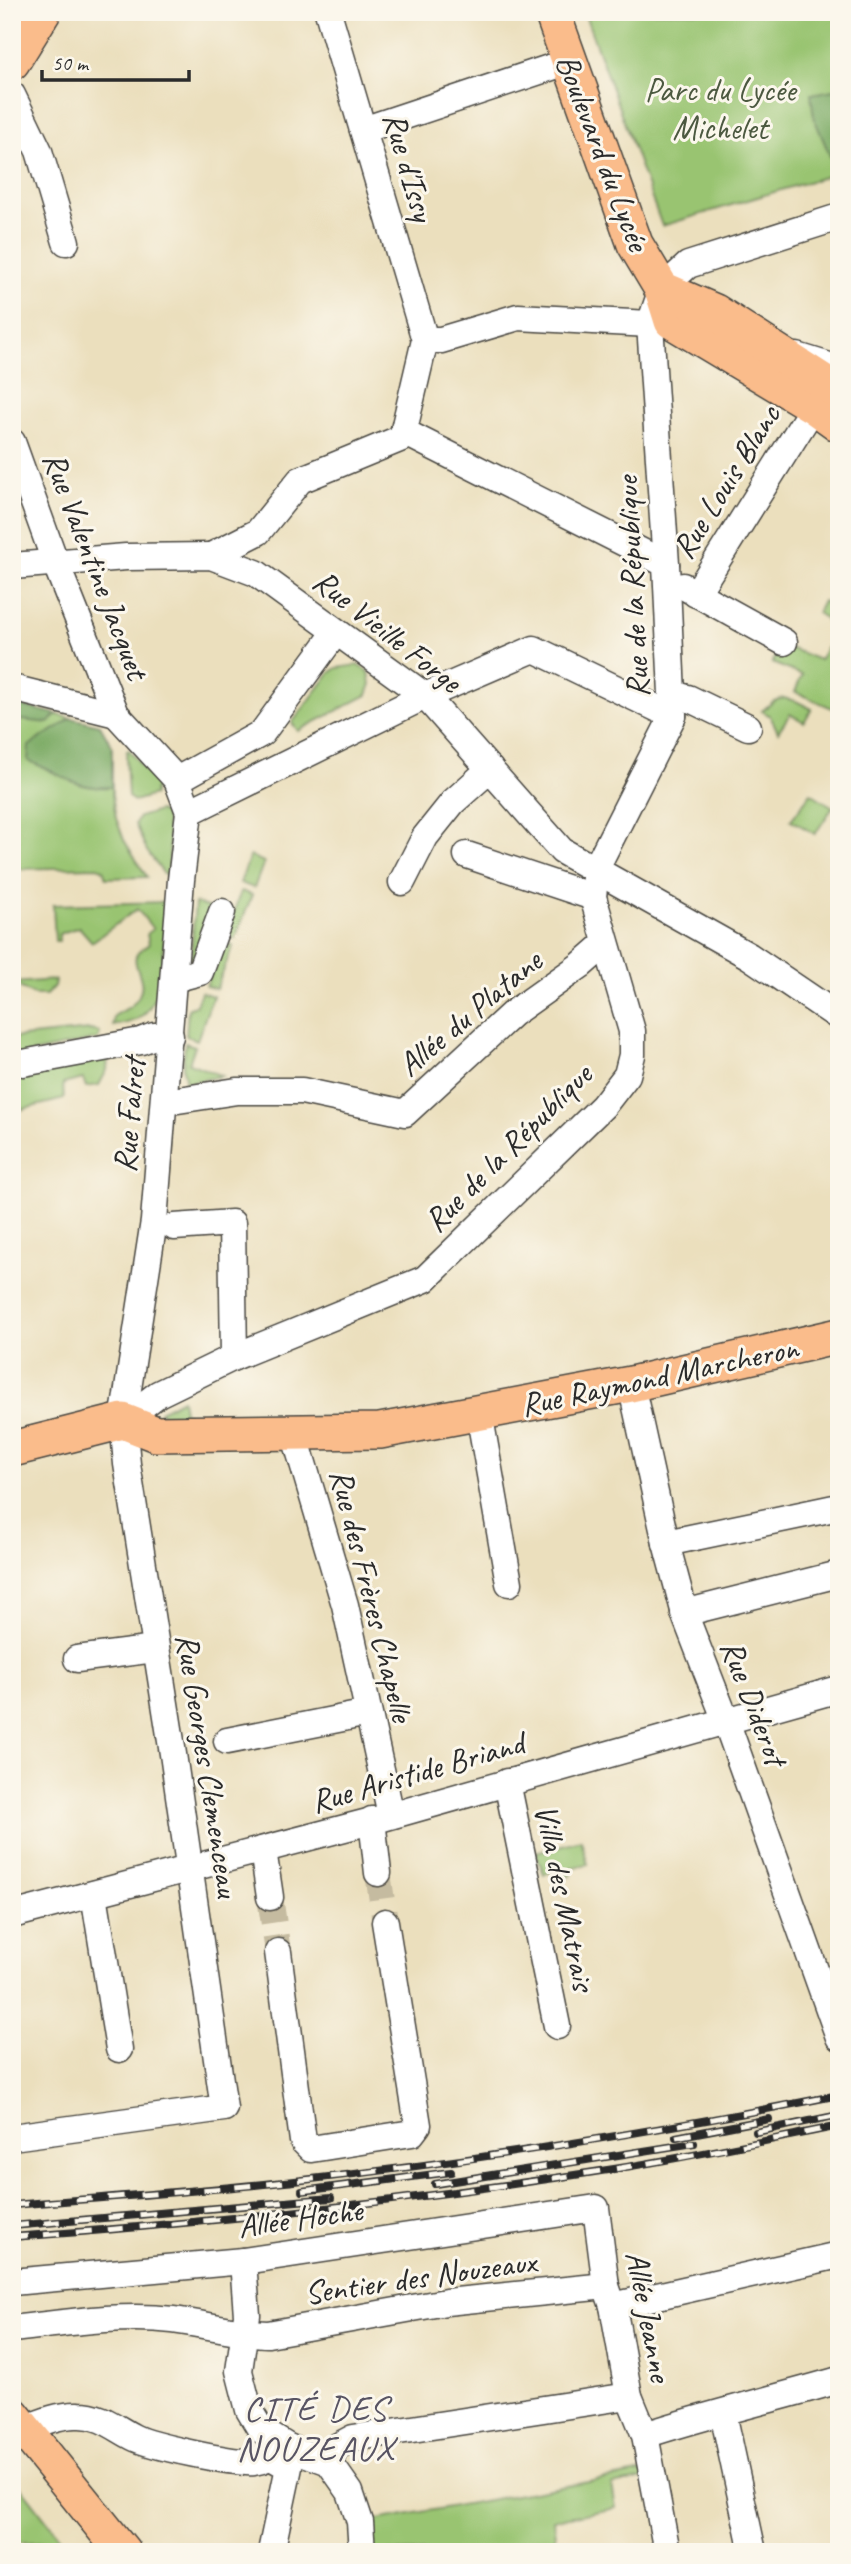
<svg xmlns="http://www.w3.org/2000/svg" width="851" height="2564" font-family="Caveat,sans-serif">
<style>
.green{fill:#99c471;stroke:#62784e;stroke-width:2}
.forest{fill:#7aaa63;stroke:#526a47;stroke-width:2}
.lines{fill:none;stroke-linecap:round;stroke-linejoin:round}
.minor-tunnel{stroke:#c5bba0;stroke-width:26;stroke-dasharray:26 13;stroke-linecap:butt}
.minor-casing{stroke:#484641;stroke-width:29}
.major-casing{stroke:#484641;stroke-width:38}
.minor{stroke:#fff;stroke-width:26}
.major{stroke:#fabc8b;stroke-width:35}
.rail-casing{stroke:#2b2b2b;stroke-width:8}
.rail{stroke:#fbf7ec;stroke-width:5;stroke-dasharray:16;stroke-linecap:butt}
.labels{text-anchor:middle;stroke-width:6;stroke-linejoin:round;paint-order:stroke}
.park-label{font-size:33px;fill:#4c5940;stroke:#fbf7ec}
.street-label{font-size:33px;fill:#2b2b2b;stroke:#fbf7ec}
.neighbourhood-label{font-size:35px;letter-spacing:2px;fill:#585463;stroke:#fbf7ec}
</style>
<rect width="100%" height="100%" fill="#fbf7ec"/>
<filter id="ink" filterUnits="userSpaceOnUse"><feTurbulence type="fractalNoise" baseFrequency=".0143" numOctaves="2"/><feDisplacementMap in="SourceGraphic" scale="14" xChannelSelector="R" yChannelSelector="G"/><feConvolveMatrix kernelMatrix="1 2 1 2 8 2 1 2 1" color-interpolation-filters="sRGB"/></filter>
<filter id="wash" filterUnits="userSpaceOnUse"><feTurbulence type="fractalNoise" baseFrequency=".00686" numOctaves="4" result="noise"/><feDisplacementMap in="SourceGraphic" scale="28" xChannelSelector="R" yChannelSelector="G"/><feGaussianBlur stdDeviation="1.57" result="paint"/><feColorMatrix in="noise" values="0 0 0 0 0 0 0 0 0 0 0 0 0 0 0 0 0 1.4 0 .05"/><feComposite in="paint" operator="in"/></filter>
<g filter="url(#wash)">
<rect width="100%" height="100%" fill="#ebdfbd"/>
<g class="green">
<path d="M584,12h255v185l-7,2 2,-25 -172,52z"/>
<path d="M823,601l16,8v102l-44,-19 7,-17 -30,-12 10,-18 37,15 14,-24 -7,-17 -9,-6z"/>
<path d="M357,665l12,7 2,12 -4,11 -69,36 -6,-8 38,-50 7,-5z"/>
<path d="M783,698l13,3 16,8 -8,13 -14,-8 -12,18 -8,-16 -8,-5 12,-10z"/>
<path d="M12,704l88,21 12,21v49l4,23 8,22 23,37 -41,1 -3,-9 -6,-2 -85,2z"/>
<path d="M129,750l27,34 2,3 -4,3v5l-20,6 -6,-4 -2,-40 1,-6z"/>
<path d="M811,793l22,14 -18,27 -24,-14z"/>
<path d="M159,811l6,3c3,20 8,44 1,63l-19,-26 -12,-27 4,-7z"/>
<path d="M250,856l14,6 -10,26 -14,-5z"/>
<path d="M241,891l11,4 -17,44 -10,-3z"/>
<path d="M166,902c-3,32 2,97 -27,116 -7,5 -17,6 -26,8l1,-10c6,-4 14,-7 19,-12 20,-21 -2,-36 3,-48 2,-5 9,-9 13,-12l-2,-10 6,-5 -16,-20 -45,33 -13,-15 -20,7v7h-4l-2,-36z"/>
<path d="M195,903l21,7 -22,51 -3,-3z"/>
<path d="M222,942l11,4 -17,43 -10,-3z"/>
<path d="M55,980l-1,6 -8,9h-12l-22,-12z"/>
<path d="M201,992l12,4 -16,44 -11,-4 2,-27 8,-4z"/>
<path d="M90,1030l10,2 -2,7 -86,18v-19z"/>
<path d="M185,1043l10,3 -6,17 33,13 -36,7 -3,-14z"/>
<path d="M108,1057l-1,13 -8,15 -13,2 -3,-8 -20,5 1,15 -52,13v-41z"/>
<path d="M182,1399l2,13 5,4 -26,1 -3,-6z"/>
<path d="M581,1840l7,24 -18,4 1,7 -10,2 -2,-7 -15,4 -8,-22z"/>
<path d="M645,2472v7l-33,6 4,23 -63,12 4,32h-189l-3,-30z"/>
<path d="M12,2480l11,10 41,53 -52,-1z"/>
</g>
<g class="forest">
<path d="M839,89v88l-25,-59 -3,-24z"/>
<path d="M12,704l45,10 -8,9 -37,-4z"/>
<path d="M71,718l29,7 12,21v41c-39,3 -50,-14 -84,-26l1,-15c14,-11 29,-17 42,-28z"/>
</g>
</g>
<g filter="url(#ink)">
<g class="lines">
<g class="minor-tunnel">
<path d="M378,1873l7,49"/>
<path d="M270,1897l8,55"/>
</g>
<g class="minor-casing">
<g id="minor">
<path d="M12,95l27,56 27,91"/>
<path d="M363,130l207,-69"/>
<path d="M425,340h16l77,-23 132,7"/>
<path d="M797,356l42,13"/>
<path d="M404,432l262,132"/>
<path d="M12,442l44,122 60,150 61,66 12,32 -8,68 -27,341 -31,200 4,43 46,290 51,354 -212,29"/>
<path d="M211,556l47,-24 42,-52 102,-42 23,-98 -97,-328"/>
<path d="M12,566l114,-9 85,-1 45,17 169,123 137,155 187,105 90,61"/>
<path d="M683,586l101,56"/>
<path d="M696,594l118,-188"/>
<path d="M12,688l104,26"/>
<path d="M672,694l16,4 60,29"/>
<path d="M177,780l85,-47 74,-101"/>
<path d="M189,812l236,-116 109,-47 139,67"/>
<path d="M467,855l126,42"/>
<path d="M402,882l23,-45 28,-35 37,-33"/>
<path d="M174,979l26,-7 22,-60"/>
<path d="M23,1063l118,-22 13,-5h16"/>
<path d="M165,1102l72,-11h65l103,22 107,-99 69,-49 24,-21"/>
<path d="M174,1227l58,-4 2,134"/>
<path d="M631,1384l35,159 20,75 40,103 113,316"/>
<path d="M479,1412l30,171"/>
<path d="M123,1421l35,-27 76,-37 191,-78 178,-173 24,-31 5,-20v-24l-39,-134 3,-29 77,-152 -7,-152 -16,-240 12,-35 26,-24 151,-48"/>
<path d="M294,1433l51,172 46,210"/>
<path d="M666,1543l173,-36"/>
<path d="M684,1613l155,-39"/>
<path d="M77,1659l78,-10"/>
<path d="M227,1741l141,-28"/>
<path d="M507,1782l50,244"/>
<path d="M372,1820l6,53"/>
<path d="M263,1850l7,47"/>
<path d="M94,1894l25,155"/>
<path d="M12,1915l371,-97 456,-129"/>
<path d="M278,1952l25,189 8,8 101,-16 6,-8 -33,-203"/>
<path d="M243,2261l4,54 -8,56 10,39 12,20 27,17 41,15 21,30 10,30 2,30"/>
<path d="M12,2282l231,-21 353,-53 10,78 7,20 16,90 16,39 22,117"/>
<path d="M613,2306l226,-51"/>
<path d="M12,2329c53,-6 108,-15 161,-9 32,4 63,13 95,14l178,-32 160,-16"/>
<path d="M723,2413l30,139"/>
<path d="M12,2434c21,-8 44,-20 67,-19 22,0 35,12 54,22 17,9 102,27 121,25 13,-2 23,-9 34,-15"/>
<path d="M645,2435c64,-21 129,-36 194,-55"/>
<path d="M271,2457l18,10 -18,85"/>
<path d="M329,2462l7,-15 17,-9 276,-42"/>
</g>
</g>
<g class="major-casing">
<g id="major">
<path d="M552,12l83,232 27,45 10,32 142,85 25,18"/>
<path d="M12,62l31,-50"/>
<path d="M662,289l53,23 124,80"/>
<path d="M12,1449l111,-28 33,13 224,-3 251,-47 208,-48"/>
<path d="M12,2414l111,138"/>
</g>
</g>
<use href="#minor" class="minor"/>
<use href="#major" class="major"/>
<g class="rail-casing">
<g id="rail">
<path d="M756,2132l83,-17"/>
<path d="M676,2137l93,-18"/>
<path d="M435,2184l259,-41"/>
<path d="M302,2191l149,-19"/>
<path d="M12,2205c97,-8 195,-14 291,-25 180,-20 359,-50 536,-85"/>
<path d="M12,2226l319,-28"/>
<path d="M12,2237c202,-14 403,-37 602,-68 75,-12 150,-28 225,-43"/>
</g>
</g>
<use href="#rail" class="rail"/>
</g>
</g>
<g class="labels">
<g class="park-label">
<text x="720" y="101">Parc du Lycée<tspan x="720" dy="38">Michelet</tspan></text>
</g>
<g class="street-label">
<text transform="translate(604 152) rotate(69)" y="12">Boulevard du Lycée</text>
<text transform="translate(410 166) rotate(74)" y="12">Rue d'Issy</text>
<text transform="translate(725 481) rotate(-58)" y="12">Rue Louis Blanc</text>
<text transform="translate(97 565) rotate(69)" y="12">Rue Valentine Jacquet</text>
<text transform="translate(631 587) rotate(-93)" y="12">Rue de la République</text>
<text transform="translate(388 630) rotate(38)" y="12">Rue Vieille Forge</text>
<text transform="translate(469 1012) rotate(-40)" y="12">Allée du Platane</text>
<text transform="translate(128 1115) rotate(-85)" y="12">Rue Falret</text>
<text transform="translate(507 1147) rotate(-45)" y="12">Rue de la République</text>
<text transform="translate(659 1375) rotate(-12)" y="12">Rue Raymond Marcheron</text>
<text transform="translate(373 1595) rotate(76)" y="12">Rue des Frères Chapelle</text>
<text transform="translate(755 1702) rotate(69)" y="12">Rue Diderot</text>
<text transform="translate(209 1765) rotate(81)" y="12">Rue Georges Clemenceau</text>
<text transform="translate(417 1771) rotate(-16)" y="12">Rue Aristide Briand</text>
<text transform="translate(566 1897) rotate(78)" y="12">Villa des Matrais</text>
<text transform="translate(300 2217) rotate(-8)" y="12">Allée Hoche</text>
<text transform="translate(420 2276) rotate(-8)" y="12">Sentier des Nouzeaux</text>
<text transform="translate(650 2316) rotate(79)" y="12">Allée Jeanne</text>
</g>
<g class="neighbourhood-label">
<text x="316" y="2420">CITÉ DES<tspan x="316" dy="40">NOUZEAUX</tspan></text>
</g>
</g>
<rect width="851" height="2564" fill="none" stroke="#fbf7ec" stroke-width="42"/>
<path d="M42 70v10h147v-10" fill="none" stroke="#2b2b2b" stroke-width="3.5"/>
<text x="52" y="70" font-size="21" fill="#2b2b2b" stroke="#fbf7ec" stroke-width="5" paint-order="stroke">50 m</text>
</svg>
